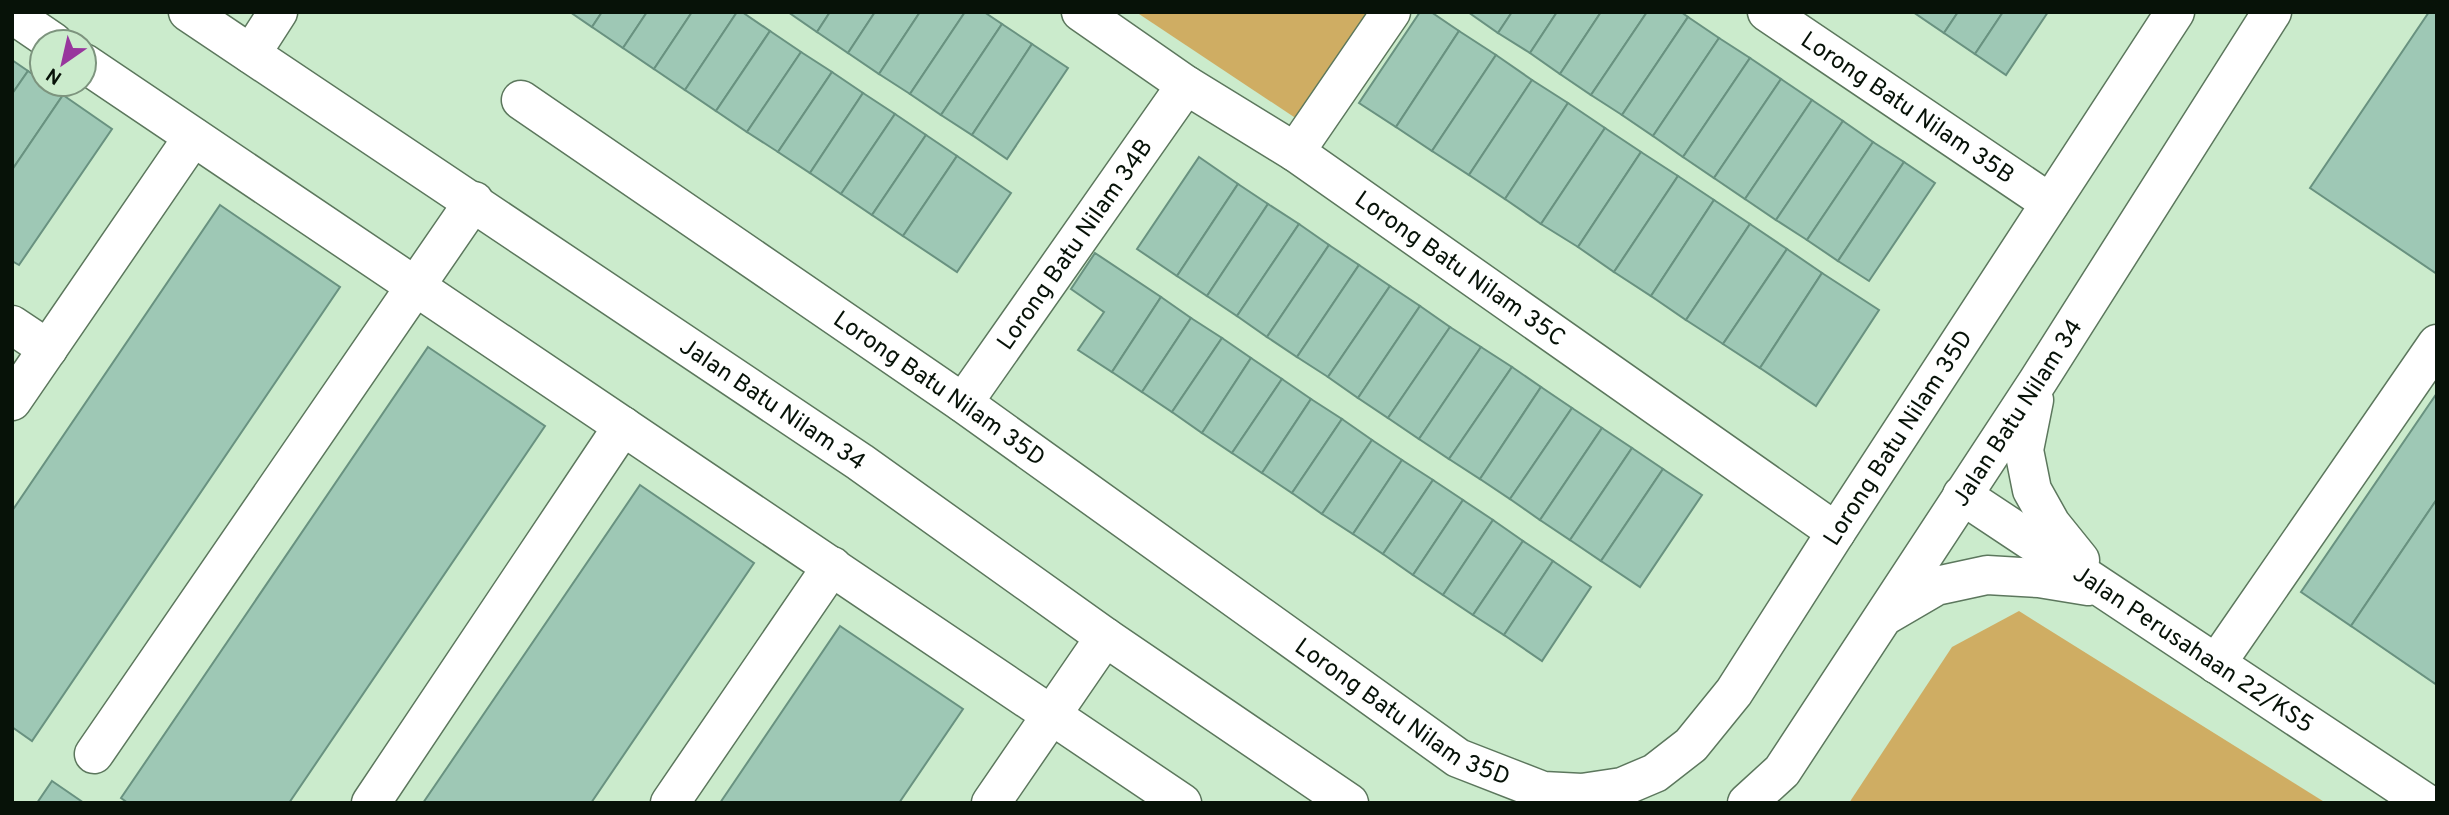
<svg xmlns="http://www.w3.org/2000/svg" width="2449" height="815" font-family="Overpass,sans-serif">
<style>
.green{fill:#cfad63}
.building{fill:#9ec8b5;stroke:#699280;stroke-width:2}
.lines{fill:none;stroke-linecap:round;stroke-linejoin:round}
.minor-casing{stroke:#5c775d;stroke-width:41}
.minor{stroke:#fff;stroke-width:38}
.labels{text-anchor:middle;stroke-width:7;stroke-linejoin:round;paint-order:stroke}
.street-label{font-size:24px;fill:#071208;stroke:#cbebcc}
</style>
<rect width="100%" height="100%" fill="#cbebcc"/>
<g class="green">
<path d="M1136,12h236l-72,109z"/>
<path d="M2019,611l307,192h-477l103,-156z"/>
</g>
<g class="building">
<path d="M570,12h32l-10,15z"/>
<path d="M602,12h45l-24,36 -31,-21z"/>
<path d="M647,12h45l-38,57 -31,-21z"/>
<path d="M692,12h45l-52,78 -31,-21z"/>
<path d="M737,12h5l28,19 -54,80 -31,-21z"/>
<path d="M788,12h42l-13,20z"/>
<path d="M830,12h45l-27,41 -31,-21z"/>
<path d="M875,12h45l-41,62 -31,-21z"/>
<path d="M920,12h45l-55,82 -31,-20z"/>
<path d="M965,12h19l18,12 -61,91 -31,-21z"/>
<path d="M1420,12h11l28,19 -63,96 -37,-24z"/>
<path d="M1468,12h44l-14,21z"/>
<path d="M1512,12h45l-27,41 -32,-20z"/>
<path d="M1557,12h44l-41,62 -30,-21z"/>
<path d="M1601,12h46l-56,83 -31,-21z"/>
<path d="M1647,12h34l7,5 -66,98 -31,-20z"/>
<path d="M1913,12h45l-14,21z"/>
<path d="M1958,12h45l-28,42 -31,-21z"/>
<path d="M2003,12h45l-42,63 -31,-21z"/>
<path d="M2429,12h8v262l-127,-86z"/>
<path d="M1688,17l31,21 -66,98 -31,-21z"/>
<path d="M1002,24l30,20 -60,91 -31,-20z"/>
<path d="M770,31l31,21 -54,80 -31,-21z"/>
<path d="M1459,31l37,24 -64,96 -36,-24z"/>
<path d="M1719,38l31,20 -67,99 -30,-21z"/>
<path d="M1032,44l36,24 -61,91 -35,-24z"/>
<path d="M801,52l31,20 -54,80 -31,-20z"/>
<path d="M1496,55l36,25 -63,95 -37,-24z"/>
<path d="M1750,58l31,21 -67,99 -31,-21z"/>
<path d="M12,60l16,11 -16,23z"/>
<path d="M28,71l14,10v3h5l16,11 -51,75v-76z"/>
<path d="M832,72l31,21 -53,80 -32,-21z"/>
<path d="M1781,79l31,21 -67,99 -31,-21z"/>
<path d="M1532,80l36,23 -63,96 -36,-24z"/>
<path d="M863,93l32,21 -54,80 -31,-21z"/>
<path d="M63,95l49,34 -93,136 -7,-4v-91z"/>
<path d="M1812,100l31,21 -67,99 -31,-21z"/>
<path d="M1568,103l37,25 -64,96 -36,-25z"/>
<path d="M895,114l31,21 -54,80 -31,-21z"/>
<path d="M1843,121l30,21 -66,98 -31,-20z"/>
<path d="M1605,128l36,24 -63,95 -37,-23z"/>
<path d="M926,135l31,21 -54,80 -31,-21z"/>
<path d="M1873,142l31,20 -66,99 -31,-21z"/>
<path d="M1641,152l37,24 -64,96 -36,-25z"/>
<path d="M957,156l54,37 -54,79 -54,-36z"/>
<path d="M1199,157l39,27 -61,92 -40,-27z"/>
<path d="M1904,162l31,21 -66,98 -31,-20z"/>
<path d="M1678,176l36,24 -63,96 -37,-24z"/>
<path d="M1238,184l30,20 -61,92 -30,-20z"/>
<path d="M1714,200l36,24 -64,96 -35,-24z"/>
<path d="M1268,204l31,20 -62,92 -30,-20z"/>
<path d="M220,205l120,82 -308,454 -20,-14v-216z"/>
<path d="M1299,224l30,21 -62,92 -30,-21z"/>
<path d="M1750,224l37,25 -64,95 -37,-24z"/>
<path d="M1329,245l30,20 -62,92 -30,-20z"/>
<path d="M1787,249l35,24 -62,95 -37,-24z"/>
<path d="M1095,253l66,44 -49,75 -34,-22 26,-38 -33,-23z"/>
<path d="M1359,265l31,21 -62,91 -31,-20z"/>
<path d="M1822,273l57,37 -63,96 -56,-38z"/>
<path d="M1390,286l30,20 -62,92 -30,-21z"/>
<path d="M1161,297l30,21 -49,74 -30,-20z"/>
<path d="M1420,306l30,21 -62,91 -30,-20z"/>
<path d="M1191,318l31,20 -50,74 -30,-20z"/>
<path d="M1450,327l31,20 -62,92 -31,-21z"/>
<path d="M1222,338l29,20 -49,75 -30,-21z"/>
<path d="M428,347l117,79 -256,377h-161l-7,-5z"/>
<path d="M1481,347l31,20 -63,92 -30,-20z"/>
<path d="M1251,358l31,21 -50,74 -30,-20z"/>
<path d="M1512,367l29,20 -61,92 -31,-20z"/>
<path d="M1282,379l29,20 -49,74 -30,-20z"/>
<path d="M1541,387l31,21 -62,91 -30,-20z"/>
<path d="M2437,393v106l-86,127 -50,-34z"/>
<path d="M1311,399l31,20 -50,74 -30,-20z"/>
<path d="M1572,408l30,20 -62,92 -30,-21z"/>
<path d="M1342,419l30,21 -50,74 -30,-21z"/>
<path d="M1602,428l30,20 -62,92 -30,-20z"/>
<path d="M1372,440l30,20 -49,74 -31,-20z"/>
<path d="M1632,448l31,21 -62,92 -31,-21z"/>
<path d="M1402,460l31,20 -50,74 -30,-20z"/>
<path d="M1663,469l39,26 -62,92 -39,-26z"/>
<path d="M1433,480l30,20 -50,75 -30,-21z"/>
<path d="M640,485l114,78 -163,240h-168z"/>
<path d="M2437,499v186l-86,-59z"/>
<path d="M1463,500l30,20 -50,75 -30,-20z"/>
<path d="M1493,520l30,21 -50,74 -30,-20z"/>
<path d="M1523,541l30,20 -49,74 -31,-20z"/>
<path d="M1553,561l38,26 -49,74 -38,-26z"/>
<path d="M840,626l123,83 -64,94h-179z"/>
<path d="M52,781l32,22h-47z"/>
</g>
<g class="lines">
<g class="minor-casing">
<g id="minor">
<path id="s1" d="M188,12l672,450 245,175 244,166"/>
<path id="s2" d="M1081,12l105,73 109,67 541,380"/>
<path id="s3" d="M1767,12l283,191"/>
<path d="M12,14l41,28"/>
<path d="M251,54l27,-42"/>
<path d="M84,63l1098,740"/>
<path id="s4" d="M521,100l442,303 495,355 85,33 39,2 40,-6 33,-14 36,-28 43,-53 102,-160 339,-520"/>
<path d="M1295,152l96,-140"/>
<path d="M12,325l36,24"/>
<path d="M2034,400l-10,50 8,40 19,34 29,36"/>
<path d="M12,401l181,-264"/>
<path id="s5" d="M963,403l223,-318"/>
<path id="s6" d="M1962,495l464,308"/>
<path d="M1888,614l48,-28 51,-11 52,3 49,8"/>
<path d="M2216,664l221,-320"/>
<path d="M94,754l380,-553"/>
<path d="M371,803l252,-377"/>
<path d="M670,803l162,-237"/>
<path d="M991,803l114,-166"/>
<path id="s7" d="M1747,803l35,-32 256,-390 234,-369"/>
</g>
</g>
<use href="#minor" class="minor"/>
</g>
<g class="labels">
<g class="street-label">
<text dy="8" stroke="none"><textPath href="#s3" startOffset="170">Lorong Batu Nilam 35B</textPath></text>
<text dy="8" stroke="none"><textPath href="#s5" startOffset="194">Lorong Batu Nilam 34B</textPath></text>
<text dy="8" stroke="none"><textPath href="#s2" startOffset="458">Lorong Batu Nilam 35C</textPath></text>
<text dy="8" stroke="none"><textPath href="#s4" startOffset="508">Lorong Batu Nilam 35D</textPath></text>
<text dy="8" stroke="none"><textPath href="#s1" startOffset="704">Jalan Batu Nilam 34</textPath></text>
<text dy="8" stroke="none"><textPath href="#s7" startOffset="476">Jalan Batu Nilam 34</textPath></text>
<text dy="8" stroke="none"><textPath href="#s4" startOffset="1768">Lorong Batu Nilam 35D</textPath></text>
<text dy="8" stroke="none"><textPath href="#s6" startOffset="278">Jalan Perusahaan 22/KS5</textPath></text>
<text dy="8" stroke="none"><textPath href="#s4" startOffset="1074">Lorong Batu Nilam 35D</textPath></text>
</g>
</g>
<rect width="2449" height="815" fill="none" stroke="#071208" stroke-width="28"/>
<g transform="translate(63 63) rotate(214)"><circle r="33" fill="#cbebcc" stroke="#7d947e" stroke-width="2"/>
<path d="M0-5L12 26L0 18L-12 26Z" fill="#98369d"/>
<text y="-10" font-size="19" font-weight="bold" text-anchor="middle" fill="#071208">N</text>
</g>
</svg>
